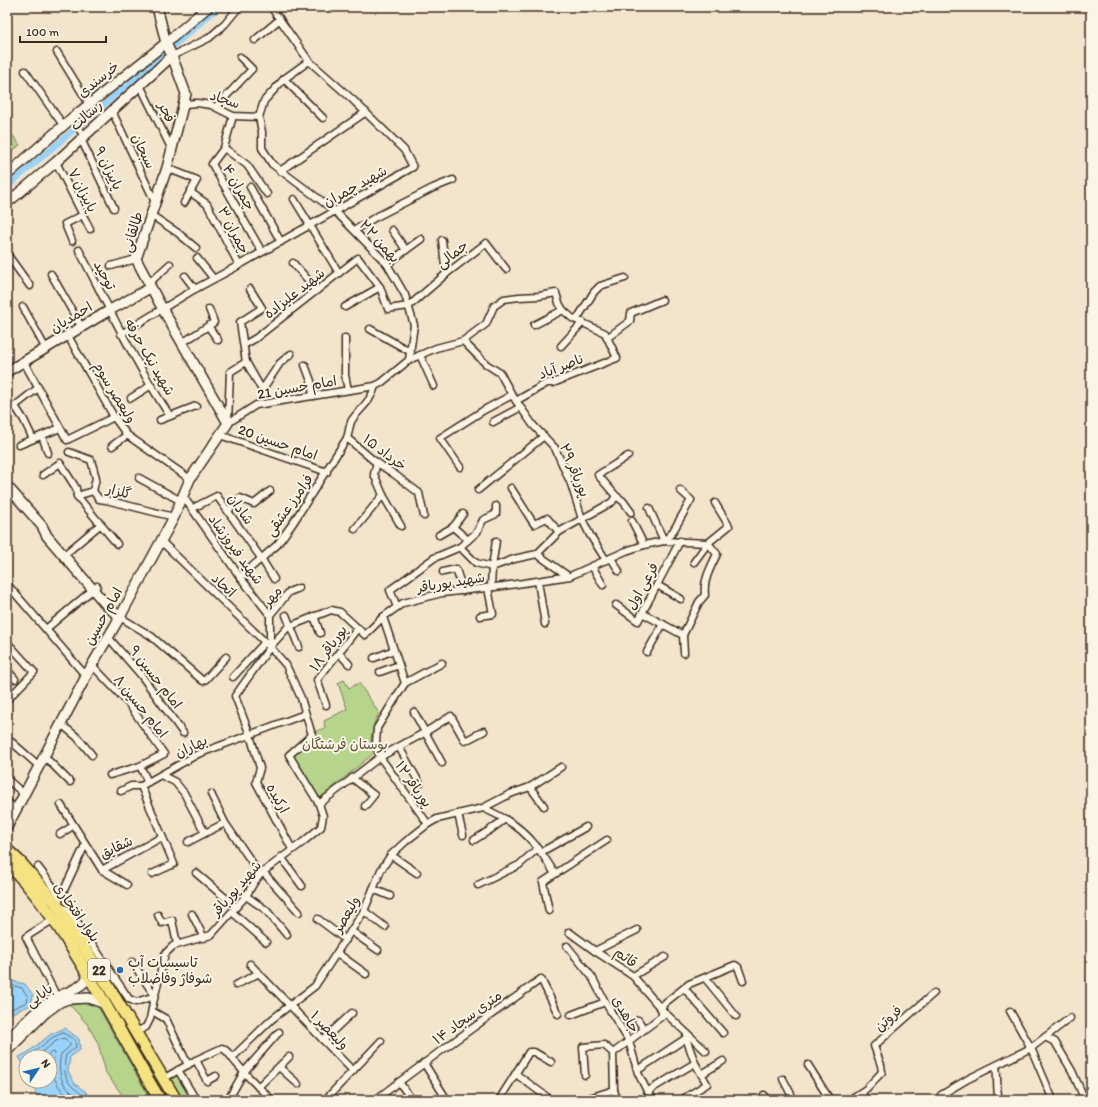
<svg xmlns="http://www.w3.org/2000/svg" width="1098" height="1107" font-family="Itim,'Playpen Sans Arabic',sans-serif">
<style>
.green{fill:#b6d48c;stroke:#787f55}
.water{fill:#99d3f9;stroke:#738fa1}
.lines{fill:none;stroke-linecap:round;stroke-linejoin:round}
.shore{stroke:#616e76;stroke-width:1}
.canal{stroke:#99d3f9;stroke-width:6}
.street-casing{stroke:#3b2a1e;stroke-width:9}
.secondary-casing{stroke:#3b2a1e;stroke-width:12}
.highway-casing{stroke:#3b2a1e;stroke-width:14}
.street{stroke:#fcf5e5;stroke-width:6}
.secondary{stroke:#fcf5e5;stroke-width:9}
.highway{stroke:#f5e381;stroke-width:11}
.poi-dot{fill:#1f6fb2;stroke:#fcf5e5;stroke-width:1.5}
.labels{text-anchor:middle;stroke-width:4;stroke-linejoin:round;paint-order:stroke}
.shield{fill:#fcf5e5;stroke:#75675a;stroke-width:1}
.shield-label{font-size:13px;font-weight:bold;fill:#3b2a1e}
.street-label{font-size:14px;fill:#3b2a1e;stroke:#fcf5e5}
.park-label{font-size:14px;fill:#5a543a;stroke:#fcf5e5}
.poi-label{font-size:14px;fill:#3b2a1e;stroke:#fcf5e5;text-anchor:start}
</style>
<rect width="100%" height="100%" fill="#f3e4cc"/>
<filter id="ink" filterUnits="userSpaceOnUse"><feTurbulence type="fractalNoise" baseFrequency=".025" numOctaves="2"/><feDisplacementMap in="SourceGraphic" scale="8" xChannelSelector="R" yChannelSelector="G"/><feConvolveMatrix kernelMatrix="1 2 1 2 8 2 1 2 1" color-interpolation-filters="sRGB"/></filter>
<g filter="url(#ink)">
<g class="green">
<path d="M7,128l13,17 -13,11z"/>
<path d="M344,680l5,8 10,-5 20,30 -4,8 -4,18 3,14 -54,45 -27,-42 25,-19 -2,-6 9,-3 -1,-7 23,-12 -9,-26z"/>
<path d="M83,1003l14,2 54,95h-25l-20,-27 -8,-30 -11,-19 -17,-19z"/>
<path d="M178,1074l17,26h-14l-12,-20z"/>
</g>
<g class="water">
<path d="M7,980l18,4 8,11 -2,10 -24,10z"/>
<path d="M65,1028l14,11 1,11 -10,7 -2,14 7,13 11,8 3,8h-51l-6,-19h18v-24h-24v12l-7,-12 8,-4 24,-19z"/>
</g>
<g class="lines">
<g class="shore">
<path d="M7,984l15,4 6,9 -1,5 -20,9"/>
<path d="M28,1057l25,-20 10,-4 12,7 1,7 -10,8c-3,12 -2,25 8,33 5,4 9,6 11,12"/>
<path d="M36,1057l20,-16 8,-3 6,5v3l-9,8c-3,14 -2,27 9,37 3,3 7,5 9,9"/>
<path d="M46,1057l6,-5 3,1c-1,5 -2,11 -2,17 0,11 10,24 19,30"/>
</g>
<path class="canal" d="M7,187c70,-61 142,-119 212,-180"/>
<g class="street-casing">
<g id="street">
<path d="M255,40l25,-21"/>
<path d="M57,52l32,52"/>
<path d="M172,56l37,-18 16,-14 14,-17"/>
<path d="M309,61l-25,18 -20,22 -5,16 3,15v16l10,16 63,47 52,53 18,31 9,30 -5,35"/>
<path d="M25,71l38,54"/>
<path d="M284,79l39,39"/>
<path d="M140,85l32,65"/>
<path d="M184,104l13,-1 14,2 22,11 26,1"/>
<path d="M216,107l36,-38 -12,-12"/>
<path d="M112,111l43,91"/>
<path d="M72,118l12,18"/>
<path d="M81,139l33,69"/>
<path d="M224,148l9,-32"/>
<path d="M56,162l34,67"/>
<path d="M167,168l30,12 -13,23"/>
<path d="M280,171l86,-59"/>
<path d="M250,187l31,55"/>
<path d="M190,192l17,12 32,61"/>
<path d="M294,199l45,74"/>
<path d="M151,215l27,18 18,15"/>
<path d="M355,230l19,-12 59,-30 20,-8"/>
<path d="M392,230l14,20"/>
<path d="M442,240l4,34"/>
<path d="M72,241l-7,-17 18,-9"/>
<path d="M79,250c29,56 56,113 91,166"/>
<path d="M262,252l-50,-88 12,-16 23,17 20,29"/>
<path d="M7,254l23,32"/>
<path d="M197,258l16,20"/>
<path d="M293,263l24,27"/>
<path d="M387,264l34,-25"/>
<path d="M111,266l25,-7"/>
<path d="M51,274l31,54"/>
<path d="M185,276l10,13"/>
<path d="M148,284l22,-20"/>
<path d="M250,289l12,19 -22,14 6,40 16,28 18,-27 11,-9"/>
<path d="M23,307l23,42"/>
<path d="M345,307l35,-20"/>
<path d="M577,319l17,-27 6,-6 25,-8"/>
<path d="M534,325l29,-15"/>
<path d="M208,326l10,14"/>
<path d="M370,329l41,23"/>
<path d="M121,334l74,-45 39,-21 179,-101 -9,-17 -52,-51 -43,-38 -38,-54"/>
<path d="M68,336l46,81 13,18 63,44"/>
<path d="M345,338v37l3,15"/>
<path d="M607,338l23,-17 1,-8 31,-13"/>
<path d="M463,341l23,23 14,9 12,22 21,30 22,23 16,36 11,35 8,16 16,25"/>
<path d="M182,343l31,-20 1,-1 -5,-13"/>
<path d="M244,345l12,-7 102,-80 22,29 8,22 21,-3 37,-32 40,-31 20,26"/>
<path d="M561,346l22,-24"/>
<path d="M420,355l14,31"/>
<path d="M24,362l43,78 47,-23"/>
<path d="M305,365l6,16 2,15"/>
<path d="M375,386c-4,16 -14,21 -23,34 -3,5 -3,13 -5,18l26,22 21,14 25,19 5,23"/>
<path d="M131,398l19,-12"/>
<path d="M15,406l9,14 9,19"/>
<path d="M7,412l31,-24"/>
<path d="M160,420l36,-14"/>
<path d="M493,422l28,-15"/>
<path d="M228,423l28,-18 119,-19 6,-3 28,-23 27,-12 27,-7 23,-17 8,-18 10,-7 15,-2 20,-1 17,-3 3,10 4,7 9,8 33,15 12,25 -64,25h-6l-31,18"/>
<path d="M228,423l2,-51 16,-10"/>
<path d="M220,435l107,37"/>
<path d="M42,436l6,17"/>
<path d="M19,445l41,-17"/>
<path d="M112,446l15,-11"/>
<path d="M69,452l22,8 5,18 -3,13 6,8 7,1 68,17"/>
<path d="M628,456l-30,19 18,21 7,5 8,11"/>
<path d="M377,462l-3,12 9,21 18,31"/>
<path d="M460,467l-20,-29 44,-28 28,-15"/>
<path d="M43,475l17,-12 16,25 1,8 40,48"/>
<path d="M139,478l42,23"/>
<path d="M511,488l23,36 13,-6 12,14"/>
<path d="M478,490l66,-54"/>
<path d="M77,496l16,-5"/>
<path d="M183,496l57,81 30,38"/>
<path d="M193,508l24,-12 44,62 13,21"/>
<path d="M649,508l15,33"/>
<path d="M228,511l12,-13 14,6 16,-13"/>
<path d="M632,521l12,24"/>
<path d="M453,527l15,13"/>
<path d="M355,529l28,-34"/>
<path d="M439,535l14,-8 10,-13"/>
<path d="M161,541l109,106 16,18 15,33 11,37 -23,20 30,49"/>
<path d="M664,541l8,-8 19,-33 -11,-10"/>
<path d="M460,547l16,16 16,4 22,-8 23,-5 31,22"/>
<path d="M537,554l22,-22 53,-30 4,-6"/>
<path d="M64,555l37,-31"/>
<path d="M611,558l8,13"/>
<path d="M694,562l14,-19 21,-17 -14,-23"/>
<path d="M592,566l11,19"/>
<path d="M443,572l13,-3 7,22"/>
<path d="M240,577l37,-32 16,-22 54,-85"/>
<path d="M538,581l7,43"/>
<path d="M7,584l79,92"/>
<path d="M657,585l24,14"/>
<path d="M491,587l1,-20 4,-26"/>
<path d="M616,605l22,16 42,-80"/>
<path d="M397,607l-7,-17 44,-32 26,-11 17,-15 6,-12 13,-6v-8"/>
<path d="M642,613l41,22"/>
<path d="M286,615l13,32"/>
<path d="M314,616l6,17"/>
<path d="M480,616l13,-2 -5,-26"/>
<path d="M120,617l31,19 52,45 2,-1 21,-23"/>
<path d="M46,629l51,-43"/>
<path d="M108,637l33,38 42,58"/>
<path d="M7,642l27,30 -27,28"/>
<path d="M270,647v-32l19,-23 10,-4"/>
<path d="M647,652l16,-28"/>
<path d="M339,653l10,11"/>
<path d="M684,653l-1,-18 16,-33 6,-7c-2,-15 6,-28 12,-41l-9,-11"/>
<path d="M374,658l20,-8"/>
<path d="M92,665l36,38 36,51 -24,12 -30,9"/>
<path d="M7,670l8,9"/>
<path d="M380,672l19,-7"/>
<path d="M233,677l32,-35"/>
<path d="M405,683l37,-20"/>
<path d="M326,705l-9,-25 41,-52"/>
<path d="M414,712l28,51"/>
<path d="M61,724l16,13 15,18"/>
<path d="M7,738l32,28"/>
<path d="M399,747l21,37"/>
<path d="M44,756l26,26"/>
<path d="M140,766l8,16"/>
<path d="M161,775l14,7 9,11 21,40 -17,9"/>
<path d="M352,778l22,17 -9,11"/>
<path d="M7,779l17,15"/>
<path d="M141,786l33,78 -22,10"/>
<path d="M530,787l14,19"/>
<path d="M121,791l10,-5h10l57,-32 107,-40"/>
<path d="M211,794l14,29 35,51"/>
<path d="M7,802l9,7"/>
<path d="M61,805l41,65 25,15"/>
<path d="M483,808c9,4 17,8 25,13 21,12 35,33 47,53l-12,8 6,29"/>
<path d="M458,814l5,21"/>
<path d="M428,824l-48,-67 -4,-13 1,-16 28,-45 -22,-66 20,-14 39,-10 61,-7 67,-10 56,-25 18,-6 20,-4 44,2"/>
<path d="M205,833l20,-10"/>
<path d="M60,834l13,-8"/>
<path d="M474,840l16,-10 15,-11"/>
<path d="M85,845l-28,60 13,6 59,88 7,3 19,-6 -23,-34"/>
<path d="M292,849l-36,-67 4,-14 -10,-33 -15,-39 35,-49 18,-20 43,-17 9,2 25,23 18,-18"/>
<path d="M541,852l45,-25"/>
<path d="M391,855l26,18"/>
<path d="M281,857l21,29"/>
<path d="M38,867l23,30"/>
<path d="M102,870l60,-33"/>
<path d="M263,872l36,40"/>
<path d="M196,873l40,34"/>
<path d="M555,874l52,-34"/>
<path d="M478,885l41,-20 19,-17"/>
<path d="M373,889l17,7"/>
<path d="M246,896l20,14 21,25"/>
<path d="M364,911l21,16"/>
<path d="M232,912l34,30"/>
<path d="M192,914l12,24"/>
<path d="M158,915l4,8 10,-3 5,24"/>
<path d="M54,919l-28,18 31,60"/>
<path d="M318,919l28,21"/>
<path d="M351,931l27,19"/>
<path d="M569,932l26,19 38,25 29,34 44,41"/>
<path d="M567,946l25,31 13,25 24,39 9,32 8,16 8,11"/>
<path d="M595,951l42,-21"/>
<path d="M337,953l29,21"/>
<path d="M250,964l103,107"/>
<path d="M633,976l32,-19"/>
<path d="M705,978l31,38"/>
<path d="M236,985l23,-12"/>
<path d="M684,988l39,45"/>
<path d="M152,1011l14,8 22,46"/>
<path d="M1010,1011l21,37 39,-30"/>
<path d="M571,1015l34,-13"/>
<path d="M638,1020l6,9"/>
<path d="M136,1032l10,-5 4,-8 3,-16 12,-49 8,-8 38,-11 35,-39 9,-15 8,-9 40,-30 18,-15 2,-11 -4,-12 61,-47 44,-24 27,-17 14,25 19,-10"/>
<path d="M1045,1037l10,5 17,29 13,29"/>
<path d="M323,1040l29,-27"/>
<path d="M232,1058l39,-38 44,-34 49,-75 17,-41 10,-15 14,-13 23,-18 9,-5 46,-11 27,-14 20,-7 31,-20"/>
<path d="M196,1060l11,21 9,-5"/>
<path d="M424,1063l23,37"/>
<path d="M808,1065l22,35"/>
<path d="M996,1066c2,11 0,23 3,34"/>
<path d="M279,1067l19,17"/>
<path d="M178,1070l18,30"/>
<path d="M638,1070l50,-33"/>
<path d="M516,1074l35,26"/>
<path d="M702,1074l21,-13"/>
<path d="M585,1075l-2,-28 21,-2 9,8"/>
<path d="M163,1079l33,-19 26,-12c7,3 10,11 15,16 11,13 23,25 35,36"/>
<path d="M783,1079l11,21"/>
<path d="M399,1082l13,18"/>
<path d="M258,1087l31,-30"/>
<path d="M648,1091l47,-28"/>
<path d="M862,1092l3,8"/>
<path d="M764,1095l2,5"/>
<path d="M941,1095l27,-16 63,-31 22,52"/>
<path d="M228,1100l16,-28 35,-40"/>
<path d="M325,1100l56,-59"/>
<path d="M375,1100l67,-50 99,-71 17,35"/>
<path d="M499,1100l30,-48h5l17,10"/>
<path d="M583,1100l31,-10"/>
<path d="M617,1100l-3,-10 -1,-37 49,-37v-10l4,-4 23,-18 46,-19 3,2 5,14"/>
<path d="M681,1100l26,-16 -12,-21 -9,-25"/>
<path d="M849,1100l17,-11 16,-17 -1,-7 -7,-19 60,-53"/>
<path d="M1085,1100l6,-4"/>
</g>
</g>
<g class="secondary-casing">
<g id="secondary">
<path d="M7,175l65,-57 94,-75 42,-36"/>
<path d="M7,203l49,-41 116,-106 -6,-13 -9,-36"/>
<path d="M7,369l1,2 102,-61 40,-22"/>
<path d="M7,486l35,40 5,10 61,71 12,10"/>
<path d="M7,827l85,-162 28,-48 54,-100 16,-38 38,-56 -66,-115 -26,-49 31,-91 19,-74 -14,-38"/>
<path d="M7,1040c16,-15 32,-34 52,-44 11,-5 24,-9 30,-20"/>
<path d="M7,1051l38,-38 15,-11 8,-3 21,-1 16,6"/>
</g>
</g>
<g class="highway-casing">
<g id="highway">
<path d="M7,850l14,13 34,39 46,72 75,126"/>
<path d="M7,863c27,26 47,55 66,87 31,49 57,101 87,150"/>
</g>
</g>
<use href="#street" class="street"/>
<use href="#secondary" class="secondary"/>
<use href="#highway" class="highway"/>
</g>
</g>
<circle class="poi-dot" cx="120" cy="970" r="4"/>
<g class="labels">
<rect class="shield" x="88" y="959" width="22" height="22" rx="3"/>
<g class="shield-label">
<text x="99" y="975">22</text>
</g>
<g class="street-label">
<text transform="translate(98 79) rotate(-39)" y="5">خرسندی</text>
<text transform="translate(225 99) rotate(18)" y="5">سجاد</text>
<text transform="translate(167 112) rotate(64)" y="5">فجر</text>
<text transform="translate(86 115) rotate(-42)" y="5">رسالت</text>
<text transform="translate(144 151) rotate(64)" y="5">سبحان</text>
<text transform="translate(109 168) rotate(64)" y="5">پاییزان ۹</text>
<text transform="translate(355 186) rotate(-29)" y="5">شهید چمران</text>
<text transform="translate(239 187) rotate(60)" y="5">چمران ۴</text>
<text transform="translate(83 190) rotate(63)" y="5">پاییزان ۷</text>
<text transform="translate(234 230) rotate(62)" y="5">چمران ۳</text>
<text transform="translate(132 232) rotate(-73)" y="5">طالقانی</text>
<text transform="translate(380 241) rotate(48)" y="5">۲۲ بهمن</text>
<text transform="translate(452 254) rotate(-38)" y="5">جمالی</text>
<text transform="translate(105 275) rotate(62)" y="5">توحید</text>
<text transform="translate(294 293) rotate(-38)" y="5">شهید علیزاده</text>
<text transform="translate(71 317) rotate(-31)" y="5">احمدیان</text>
<text transform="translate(150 357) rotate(60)" y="5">شهید نیک حرفه</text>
<text transform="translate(561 366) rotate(-21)" y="5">ناصر آباد</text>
<text transform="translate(297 387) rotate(-10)" y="5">امام حسین 21</text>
<text transform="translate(115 392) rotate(59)" y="5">ولیعصر سوم</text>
<text transform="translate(278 442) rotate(19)" y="5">امام حسین 20</text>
<text transform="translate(385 452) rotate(37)" y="5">۱۵ خرداد</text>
<text transform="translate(575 470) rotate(67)" y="5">پورباقر ۲۹</text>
<text transform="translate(119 491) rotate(14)" y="5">گلزار</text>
<text transform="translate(289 505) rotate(-55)" y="5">فرامرز عشقی</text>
<text transform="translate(241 509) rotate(55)" y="5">شادان</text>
<text transform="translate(236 549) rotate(54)" y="5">شهید فیروزشاد</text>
<text transform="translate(451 582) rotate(-9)" y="5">شهید پورباقر</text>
<text transform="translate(224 585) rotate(44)" y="5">اتحاد</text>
<text transform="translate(642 586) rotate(-61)" y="5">فرعی اول</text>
<text transform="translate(272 596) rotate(-50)" y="5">مهر</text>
<text transform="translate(103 616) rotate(-61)" y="5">امام حسین</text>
<text transform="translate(328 648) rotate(-54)" y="5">پورباقر ۱۸</text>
<text transform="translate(156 677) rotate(52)" y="5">امام حسین ۹</text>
<text transform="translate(141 706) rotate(51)" y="5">امام حسین ۸</text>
<text transform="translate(191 746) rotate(-25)" y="5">بهاران</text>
<text transform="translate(414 784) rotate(55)" y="5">پورباقر ۱۲</text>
<text transform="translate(278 798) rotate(61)" y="5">ارکیده</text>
<text transform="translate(116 847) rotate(-26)" y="5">شقایق</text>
<text transform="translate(236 888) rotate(-49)" y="5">شهید پورباقر</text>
<text transform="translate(77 912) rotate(55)" y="5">بلوار افتخاری</text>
<text transform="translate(346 914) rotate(-60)" y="5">ولیعصر</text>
<text transform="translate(626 957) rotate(35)" y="5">قائم</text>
<text transform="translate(39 995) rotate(-36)" y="5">بابایی</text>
<text transform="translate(626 1014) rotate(60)" y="5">جاهدی</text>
<text transform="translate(467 1017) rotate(-36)" y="5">۱۴ متری سجاد</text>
<text transform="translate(888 1018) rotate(-42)" y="5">فروتن</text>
<text transform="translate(330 1030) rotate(46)" y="5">ولیعصر ۱</text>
</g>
<g class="park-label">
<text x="345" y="749">بوستان فرشتگان</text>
</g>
<g class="poi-label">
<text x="128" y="967">تاسیسات آب<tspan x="128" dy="16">شوفاژ وفاضلاب</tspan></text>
</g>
</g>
<rect width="1098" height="1107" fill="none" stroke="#fcf5e5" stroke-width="24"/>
<rect x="12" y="12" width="1074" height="1083" fill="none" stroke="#3b2a1e" stroke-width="1.5" filter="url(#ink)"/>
<g transform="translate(38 1069) rotate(55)"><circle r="19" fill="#fcf5e5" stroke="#afa495"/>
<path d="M0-3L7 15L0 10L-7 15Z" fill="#1f6fb2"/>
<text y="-6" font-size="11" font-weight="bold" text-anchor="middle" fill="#3b2a1e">N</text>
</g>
<path d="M20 36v6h86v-6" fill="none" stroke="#3b2a1e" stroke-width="2"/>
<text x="26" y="36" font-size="12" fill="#3b2a1e" stroke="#fcf5e5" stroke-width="3" paint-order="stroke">100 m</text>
</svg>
